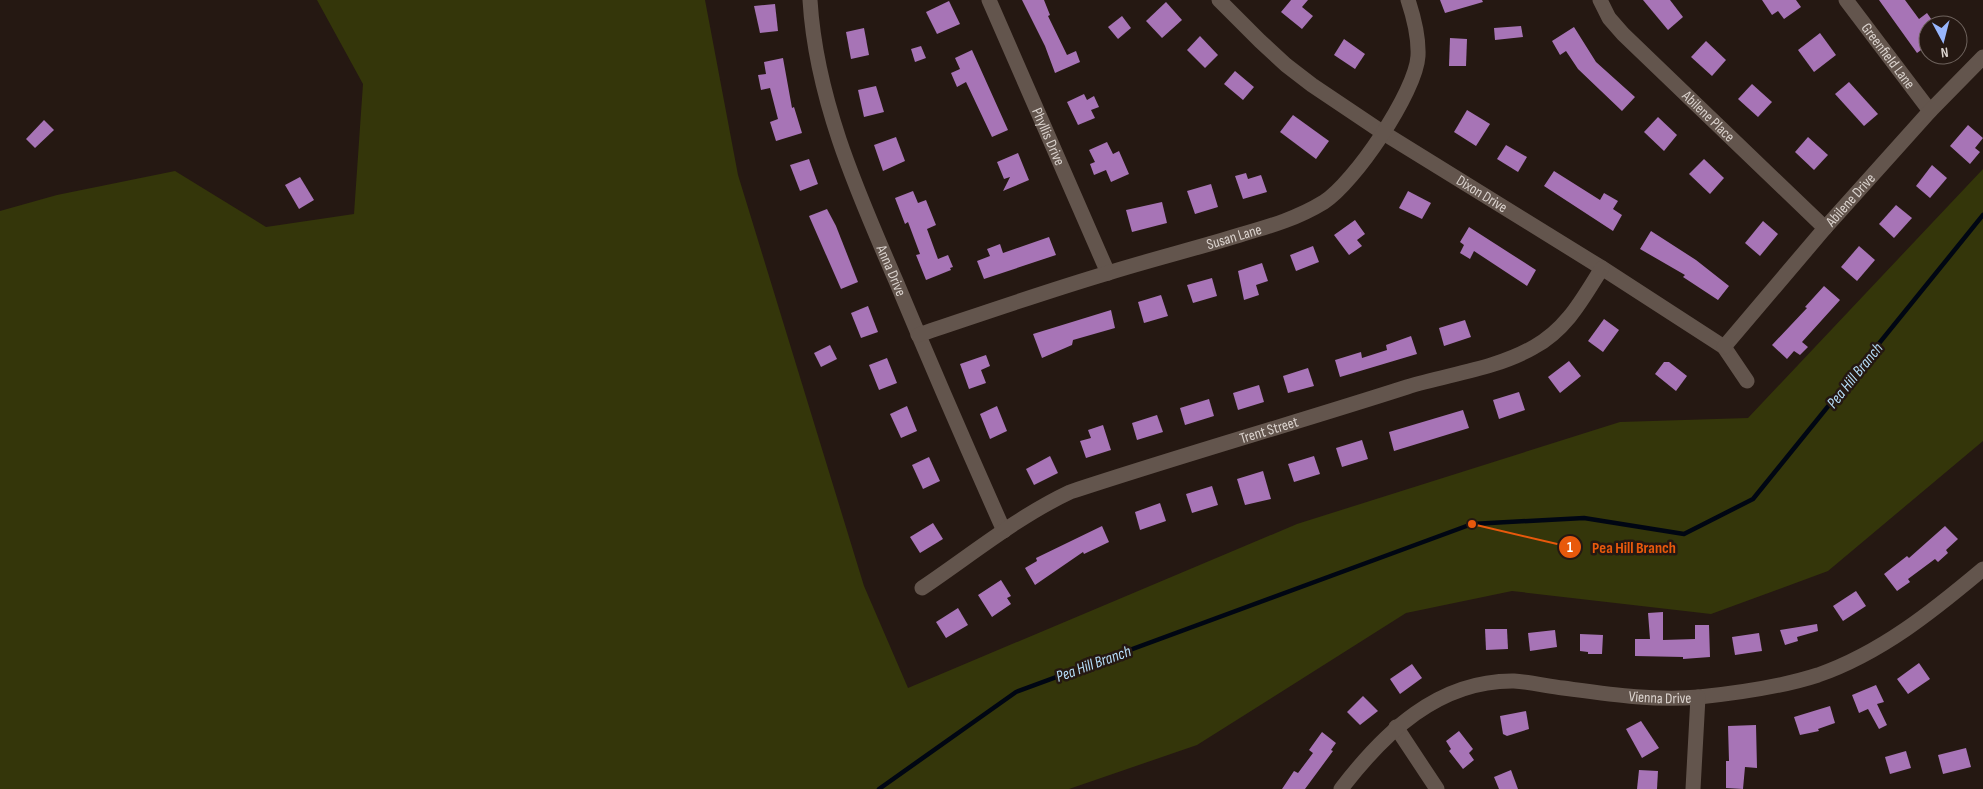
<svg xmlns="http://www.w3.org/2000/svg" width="1983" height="789" font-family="'Sofia Sans Condensed',sans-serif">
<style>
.green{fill:#34360a}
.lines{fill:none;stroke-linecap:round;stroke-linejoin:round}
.stream{stroke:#000613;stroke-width:4.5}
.building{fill:#a774b6}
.minor{stroke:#63554d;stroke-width:15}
.labels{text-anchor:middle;stroke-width:5;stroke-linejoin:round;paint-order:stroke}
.street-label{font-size:15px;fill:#dbd3ce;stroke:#251812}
.water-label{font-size:16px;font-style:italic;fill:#b5dcf8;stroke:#251812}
.leader{fill:none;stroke:#e8590c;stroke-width:2}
.callout-dot{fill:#e8590c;stroke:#251812;stroke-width:2}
.mark-label{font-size:15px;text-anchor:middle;font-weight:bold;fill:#fff}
.callout-label{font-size:16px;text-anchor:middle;font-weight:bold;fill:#e8590c;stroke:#251812;stroke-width:5;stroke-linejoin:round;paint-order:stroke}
</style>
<rect width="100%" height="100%" fill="#251812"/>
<path class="green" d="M317,0h388l33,175 126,411 44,102 389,-164 323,-102 128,-4 235,-249v272l-155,130 -117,43 -199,-23 -106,22 -209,132 -128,44h-1069v-578l57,-16 118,-24 91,56 88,-13 9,-130z"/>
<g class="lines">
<path class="stream" d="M879,789l137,-97 456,-168 112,-6 100,16 69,-35 230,-284"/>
</g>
<g class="building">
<path d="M1022,0h22l6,15 -2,1 19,39 9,-4 4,11 -25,11 -10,-27z"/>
<path d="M1291,0h17l-6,7 11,9 -11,13 -21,-17z"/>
<path d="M1440,0h42l1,2 -38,11z"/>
<path d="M1643,0h27l13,17 -15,13z"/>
<path d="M1762,0h34l5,7 -17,12 -6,-8 -6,4z"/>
<path d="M1879,0h26l14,19 8,-6 7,10 -6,2v20l-11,8z"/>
<path d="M949,1l11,23 -23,10 -11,-22z"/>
<path d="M1166,2l16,18 -20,18 -16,-17z"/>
<path d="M775,4l3,27 -18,2 -6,-27z"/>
<path d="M1122,16l9,12 -13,11 -10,-12z"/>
<path d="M1521,26l2,11 -28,3 -1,-12z"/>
<path d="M1574,27l22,35 39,35 -13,14 -44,-42 -12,-18 -6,4 -8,-14z"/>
<path d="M864,28l5,27 -18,4 -5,-27z"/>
<path d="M1820,33l16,22 -22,17 -16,-22z"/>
<path d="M1200,36l18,19 -13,13 -18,-18z"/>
<path d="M1450,38l17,1 -1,27h-17z"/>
<path d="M1344,39l21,15 -10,15 -21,-14z"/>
<path d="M1706,41l20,19 -14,16 -21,-19z"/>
<path d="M921,46l5,12 -11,4 -4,-13z"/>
<path d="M972,50l36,80 -16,7 -26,-55 -9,5 -6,-14 9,-4 -5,-11z"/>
<path d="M783,58l9,50 2,-1 8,26 -26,8 -6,-19 8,-3 -8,-31 -9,2 -3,-15 8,-1 -2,-12z"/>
<path d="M1235,71l19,16 -11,13 -19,-16z"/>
<path d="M1849,82l29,32 -14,12 -29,-32z"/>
<path d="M1752,84l20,18 -14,15 -20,-18z"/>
<path d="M876,86l8,26 -20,5 -6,-27z"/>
<path d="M1084,94l3,6 7,-4 5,11 -8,3 4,8 -17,7 -11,-23z"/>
<path d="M1467,110l23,14 -14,22 -22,-14z"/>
<path d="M1293,115l36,26 -13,18 -36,-27z"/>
<path d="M1658,117l19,18 -13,16 -20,-19z"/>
<path d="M44,120l10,10 -19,18 -9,-9z"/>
<path d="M1968,125l15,13 -8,10 5,4 -10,12 -20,-18z"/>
<path d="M896,137l9,24 -22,10 -9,-26z"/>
<path d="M1808,137l20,18 -14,15 -19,-18z"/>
<path d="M1107,142l6,12 6,-3 10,23 -18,8 -5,-12 -12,5 -4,-11 5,-2 -6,-12z"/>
<path d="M1506,145l21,12 -9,15 -21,-13z"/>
<path d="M1018,153l11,27 -26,11 7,-14 -6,2 -7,-17z"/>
<path d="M809,159l9,25 -18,7 -10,-26z"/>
<path d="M1704,159l20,19 -14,16 -21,-20z"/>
<path d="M1932,165l15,13 -17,20 -14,-12z"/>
<path d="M1554,171l46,29 4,-7 14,8 -5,8 9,6 -9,16 -69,-45z"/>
<path d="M1246,173l2,6 13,-4 6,17 -24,7 -8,-23z"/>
<path d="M300,177l14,23 -15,9 -14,-24z"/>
<path d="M1211,184l7,23 -23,7 -8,-23z"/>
<path d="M913,191l5,12 8,-3 10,25 -9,4 11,30 10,-4 5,12 -3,1 1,2 -25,10 -10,-25 4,-1 -12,-32 -3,2 -10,-26z"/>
<path d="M1408,191l23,12 -9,16 -23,-11z"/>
<path d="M1162,202l5,21 -35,9 -6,-22z"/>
<path d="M1896,205l16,13 -18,20 -15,-14z"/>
<path d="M827,209l9,17 22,56 -17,7 -32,-73z"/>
<path d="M1355,220l10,14 -8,6 5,6 -13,9 -15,-20z"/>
<path d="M1763,221l15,13 -18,22 -15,-13z"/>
<path d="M1469,227l67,43 -9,16 -53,-35 -4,8 -10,-6 4,-8 -4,-3z"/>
<path d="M1651,231l45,29 33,26 -11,14 -35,-23 2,-2 -45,-26z"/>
<path d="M1049,237l7,18 -72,24 -7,-18 13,-5 -3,-7 13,-5 3,9z"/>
<path d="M1313,246l6,16 -23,9 -6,-16z"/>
<path d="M1859,246l16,14 -18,21 -16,-14z"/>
<path d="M1262,263l6,18 -12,4 3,10 -15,5 -6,-29z"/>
<path d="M1212,278l5,18 -24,7 -6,-18z"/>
<path d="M1824,286l16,14 -38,42 6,5 -8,8 -6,-4 -7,8 -15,-14 35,-37 -2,-1z"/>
<path d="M1161,295l7,21 -24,7 -6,-21z"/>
<path d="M868,306l10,26 -17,6 -10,-25z"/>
<path d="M1111,310l4,18 -42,12 -1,5 -30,13 -9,-24z"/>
<path d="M1604,319l15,11 -16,22 -15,-11z"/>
<path d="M1465,320l6,17 -27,9 -5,-18z"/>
<path d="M1411,336l6,18 -77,23 -5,-17 26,-8 1,6 25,-8 -1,-5z"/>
<path d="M830,345l7,14 -16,8 -7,-14z"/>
<path d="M986,355l4,11 -9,4 5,13 -17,6 -9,-25z"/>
<path d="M887,358l10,25 -18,7 -10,-25z"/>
<path d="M1569,361l12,15 -21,17 -12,-16z"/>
<path d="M1664,362h5l18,14 -11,15 -21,-17z"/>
<path d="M1308,368l6,18 -26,7 -5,-17z"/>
<path d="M1259,385l5,17 -26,8 -5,-17z"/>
<path d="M1519,392l6,18 -26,9 -6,-19z"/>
<path d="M1209,399l5,17 -29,9 -5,-17z"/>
<path d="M907,406l10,25 -16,7 -11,-24z"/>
<path d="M997,406l10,25 -17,8 -10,-25z"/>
<path d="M1463,410l6,18 -75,23 -5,-19z"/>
<path d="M1157,415l6,17 -26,8 -5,-17z"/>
<path d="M1103,425l8,25 -25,8 -6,-17 11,-3 -3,-8z"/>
<path d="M1362,440l6,19 -26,8 -6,-19z"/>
<path d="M1050,456l8,17 -24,12 -8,-16z"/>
<path d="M1314,456l6,18 -26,8 -6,-18z"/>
<path d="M929,457l11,24 -17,8 -11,-24z"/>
<path d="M1263,471l8,28 -26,6 -8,-26z"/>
<path d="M1212,486l6,19 -26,8 -6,-19z"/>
<path d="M1160,503l6,18 -26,9 -5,-18z"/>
<path d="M933,523l10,16 -23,14 -10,-16z"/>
<path d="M1102,526l7,16 -25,12 -1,-2 -48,33 -10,-17 12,-7 -1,-3z"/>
<path d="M1945,526l13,13 -12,11 2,3 -10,9 -3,-3 -27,20 2,3 -13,9 -13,-17 23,-18 2,2z"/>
<path d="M1001,580l10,16 -4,2 4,6 -19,13 -14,-22z"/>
<path d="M1856,591l10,15 -23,15 -10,-15z"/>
<path d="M958,608l10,17 -22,13 -10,-16z"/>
<path d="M1663,612v28l32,-1v-14h14l1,32 -27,2v-2l-48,-1v-17h15l-2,-26z"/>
<path d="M1817,624l1,7 -21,6 1,4 -13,4 -5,-15z"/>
<path d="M1485,629h22l1,20 -22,1z"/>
<path d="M1555,630l2,17 -27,4 -2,-18z"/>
<path d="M1759,633l3,18 -27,4 -3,-18z"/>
<path d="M1580,634l23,1 -1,19h-14v-2l-8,-1z"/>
<path d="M1919,663l11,16 -22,15 -11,-15z"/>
<path d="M1412,664l10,14 -22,16 -10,-15z"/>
<path d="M1876,685l8,17 -7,2 10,21 -8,4 -11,-20 -9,4 -7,-18z"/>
<path d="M1363,696l15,15 -18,14 -13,-13z"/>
<path d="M1830,706l5,17 -17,6 1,2 -19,4 -6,-18z"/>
<path d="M1526,711l3,18 -22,7 -4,-2 -3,-18z"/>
<path d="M1641,721l18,27 -17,10 -16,-29z"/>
<path d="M1756,725l1,43 -12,-1 -2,22 -17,-1v-27h3l-1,-35z"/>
<path d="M1459,731l14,18 -4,4 5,7 -11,9 -14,-18 2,-2 -5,-8z"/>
<path d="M1322,732l14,11 -5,7 2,1 -28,38h-23l12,-18 4,2 15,-20 -4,-3z"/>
<path d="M1966,748l5,19 -28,7 -5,-19z"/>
<path d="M1906,751l5,17 -21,6 -5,-17z"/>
<path d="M1511,770l7,19h-19l-5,-12z"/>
<path d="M1639,770l19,1 -1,18h-20z"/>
</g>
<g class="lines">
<g class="minor">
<path id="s1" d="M810,0c6,99 47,191 86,281 35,84 71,167 108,250"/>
<path id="s2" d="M989,0l119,273"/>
<path id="s3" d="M1219,0l41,41 26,24 26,20 70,47 220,136 122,79 23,34"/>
<path id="s4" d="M1600,0l9,18 14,16 202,194"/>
<path id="s5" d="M1846,0l84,111"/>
<path id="s6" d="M918,335c63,-21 126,-43 190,-62 45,-14 90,-25 135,-39 28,-8 55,-16 81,-32 30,-19 92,-110 94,-146 1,-20 -4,-38 -10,-56"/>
<path id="s7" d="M1724,347l101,-119 105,-117 53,-54"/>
<path id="s8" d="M922,588c49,-33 95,-71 148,-96 112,-37 225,-69 337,-105 42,-13 89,-18 127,-40 33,-18 49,-49 68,-79"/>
<path d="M1396,727l41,62"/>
<path id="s9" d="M1341,789c43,-56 97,-109 173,-108 16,1 33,5 49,7 45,6 91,13 136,9 39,-4 82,-10 119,-22 63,-22 115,-64 165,-106"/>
<path d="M1693,789l5,-92"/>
</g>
</g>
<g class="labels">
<g class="street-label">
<text dy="5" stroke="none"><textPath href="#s5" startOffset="70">Greenfield Lane</textPath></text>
<text dy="5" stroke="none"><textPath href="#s4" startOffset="160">Abilene Place</textPath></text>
<text dy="5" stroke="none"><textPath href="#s2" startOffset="149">Phyllis Drive</textPath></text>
<text dy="5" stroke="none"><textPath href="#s3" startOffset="328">Dixon Drive</textPath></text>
<text dy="5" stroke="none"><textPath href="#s7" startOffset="194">Abilene Drive</textPath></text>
<text dy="5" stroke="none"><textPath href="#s6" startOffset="331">Susan Lane</textPath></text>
<text dy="5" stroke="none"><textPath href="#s1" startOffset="284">Anna Drive</textPath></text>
<text dy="5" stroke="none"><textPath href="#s8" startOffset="385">Trent Street</textPath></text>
<text dy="5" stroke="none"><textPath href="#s9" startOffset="359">Vienna Drive</textPath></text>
</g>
<g class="water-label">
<text transform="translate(1854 375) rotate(-51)" y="6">Pea Hill Branch</text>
<text transform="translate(1093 663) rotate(-20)" y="6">Pea Hill Branch</text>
</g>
</g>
<path class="leader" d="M1472 524L1570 547"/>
<g class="callout-dot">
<circle cx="1472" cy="524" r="5"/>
<circle cx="1570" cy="547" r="12"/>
</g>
<g class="mark-label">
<text x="1570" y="552">1</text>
</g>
<g class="callout-label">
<text x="1634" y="553">Pea Hill Branch</text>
</g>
<g transform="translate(1943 40) rotate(173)"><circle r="24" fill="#251812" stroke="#6e635d"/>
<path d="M0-4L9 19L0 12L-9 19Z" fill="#98b6fd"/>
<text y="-8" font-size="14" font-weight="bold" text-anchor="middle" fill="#dbd3ce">N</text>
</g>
</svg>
